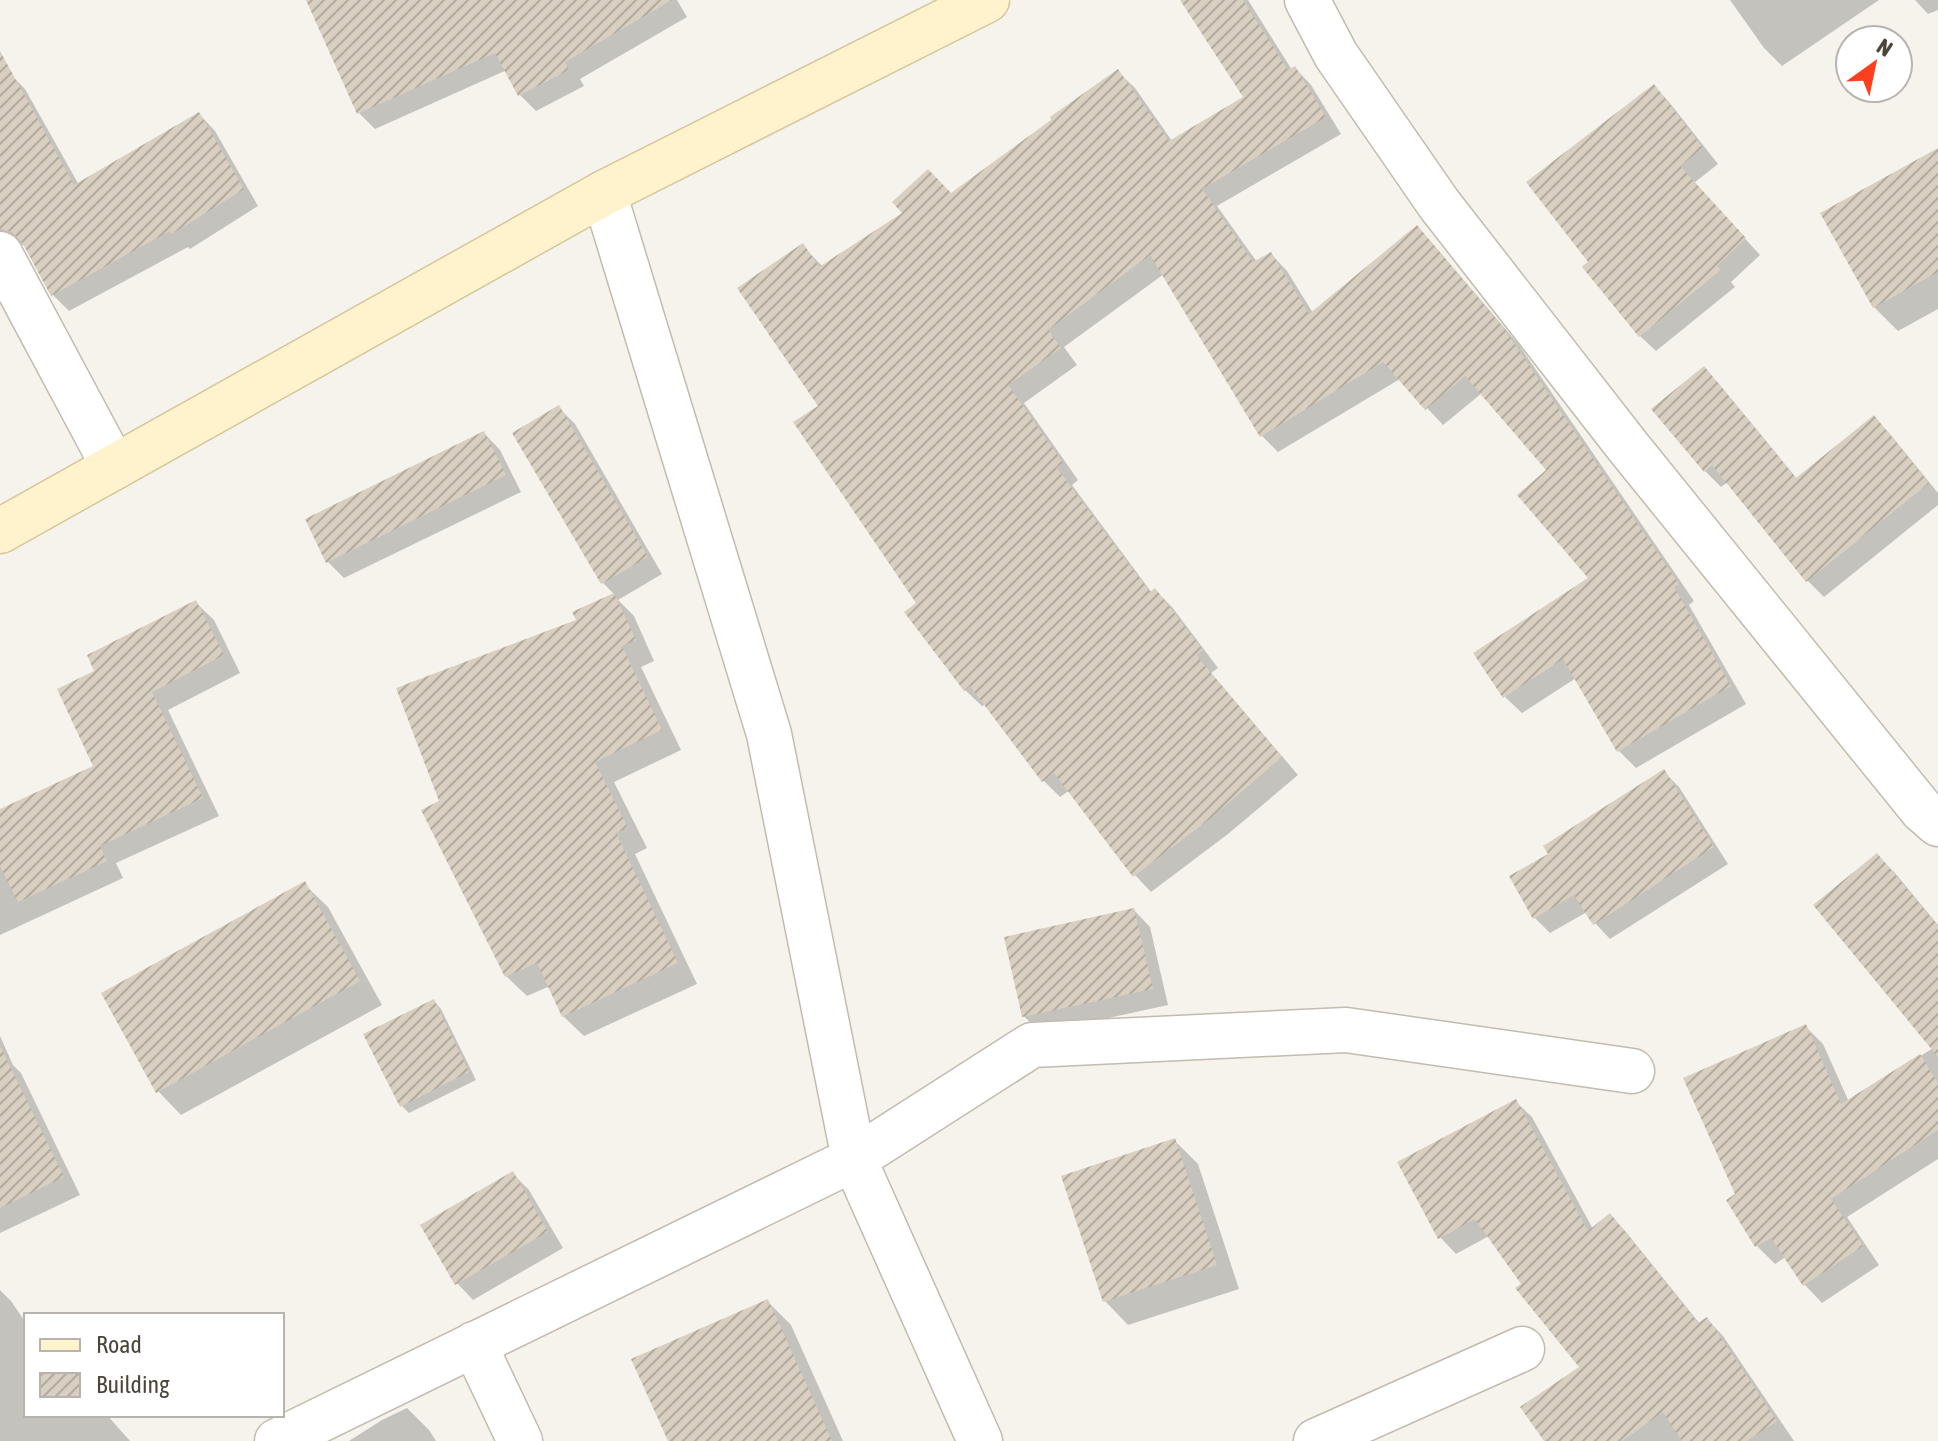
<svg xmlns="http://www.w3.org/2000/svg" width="1938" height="1441" font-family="'Asap Condensed',sans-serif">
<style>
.shadow{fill:#0003}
.building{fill:url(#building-hatch)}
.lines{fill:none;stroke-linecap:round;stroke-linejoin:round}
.minor-casing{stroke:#c2bbae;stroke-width:47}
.secondary-casing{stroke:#d6c79b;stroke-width:47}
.minor{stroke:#fff;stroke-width:44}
.secondary{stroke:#fff3cd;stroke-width:44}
</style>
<defs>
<pattern id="building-hatch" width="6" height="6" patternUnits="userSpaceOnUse" patternTransform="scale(2)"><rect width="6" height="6" fill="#d8cfc1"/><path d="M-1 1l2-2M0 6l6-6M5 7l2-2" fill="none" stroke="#b1aa9e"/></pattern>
</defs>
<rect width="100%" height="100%" fill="#f6f3ec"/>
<g class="shadow">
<path d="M308,0h369l10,17 -107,62 4,7 -48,25 -16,-16 -13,-25 -132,59 -16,-16z"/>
<path d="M1183,0h65l44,70 3,-2 16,17 30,49 -124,72 40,56 14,-8 16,17 26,42 104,-85 16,16 86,101 175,256 -5,4 57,99 -110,64 -17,-17 -43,-73 -54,35 -17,-16 86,-119 -42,-108 -67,-77 -39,32 -43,-46 -122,73 -16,-16 -98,-162 -100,73 13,18 -53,38 54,77 -6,5 80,108 3,-3 17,17 46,61 -7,5 87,102 -70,59 -77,58 -16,-17 -65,-85 -10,7 -17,-17 -57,-76 -4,2 -17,-16 -46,-87 -98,-197 -18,-160 20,21 129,-71 166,-124 17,16 37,53 74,-44z"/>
<path d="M1730,0h149l-97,66 -18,-18z"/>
<path d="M1915,0h23v10l-10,4z"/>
<path d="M9,73l16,16 54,96 120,-71 16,17 43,75 -68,43 -2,-2 -119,64 -17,-17 -25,-47 -27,-12v-158z"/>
<path d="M1654,86l15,16 49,62 -24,19 66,72 -29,27 4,5 -79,64 -16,-15 -49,-74z"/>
<path d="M1938,151v158l-40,22 -24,-24z"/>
<path d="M1704,368l16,17 78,95 76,-62 16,16 48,59v12l-114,92 -16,-16 -80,-99 -7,5 -16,-16z"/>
<path d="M559,408l16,16 87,150 -44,26 16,16 20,45 -13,6 40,83 -67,32 33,66 -12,6 62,130 -113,52 -21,-20 -13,-30 -23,10 -21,-20 -64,-174 136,-181 -3,-8 40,-18 -12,-12z"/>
<path d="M484,433l16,17 21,42 -177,86 -16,-16 -21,-42z"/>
<path d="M196,603l18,17 26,53 -72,37 51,106 -103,47 7,15 -123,57v-124l96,-44 1,-95z"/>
<path d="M1663,771l16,16 49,77 -118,75 -15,-16 -8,-11 -37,21 -15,-15 16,-63z"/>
<path d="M1877,855l18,18 43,52v234l-91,58 32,48 -57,38 -17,-18 -19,-28 -11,7 -18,-18 -28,-46 8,-5 68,-169 18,18 26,58 84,-54z"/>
<path d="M304,884l24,23 54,98 -201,110 -23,-24z"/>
<path d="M1134,910l16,17 18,78 -128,28 -16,-17z"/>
<path d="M434,1001l7,8 35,71 -67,33 -7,-7z"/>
<path d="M0,1036l13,29 8,8 59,122 -80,38z"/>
<path d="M1515,1101l17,16 61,112 17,-14 16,17 74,92 7,-5 16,17 71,105h-247l35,-74 -93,-131 -33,18 -16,-17z"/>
<path d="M1175,1141l23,23 41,125 -111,36 -23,-24z"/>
<path d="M513,1174l16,16 34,58 -90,52 -16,-17z"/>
<path d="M0,1290l11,11 15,22v92h64l1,2 16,-2 23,26h-130z"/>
<path d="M767,1301l24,24 52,116h-173z"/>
<path d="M407,1408l22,22 7,11h-87l33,-21z"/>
</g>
<g class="building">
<path d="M306,0h366l-107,62 4,8 -51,26 -23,-43 -138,61z"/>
<path d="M1180,0h63l45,70 7,-4 31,51 -124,72 51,73 18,-10 38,62 108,-89 85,101 177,258 -5,3 57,99 -114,66 -54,-93 -60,39 -30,-45 115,-75 -71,-83 29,-25 -81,-94 -40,34 -42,-48 -123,75 -110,-182 -102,75 13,18 -53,37 55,78 -7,4 94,125 5,-4 48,62 -7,5 86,102 -71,61 -78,59 -79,-104 -12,9 -72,-96 -6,5 -60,-79 12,-9 -123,-181 25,-16 -81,-118 66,-45 16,24 83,-54 -10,-11 36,-33 23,24 100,-73 -1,-3 68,-48 51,72 74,-44z"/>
<path d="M0,51l74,134 125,-73 45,77 -72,45 -2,-3 -119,65 -29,-54 -10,-10 -12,-3z"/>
<path d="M1654,84l49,64 -23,18 66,72 -29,28 4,4 -82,67 -57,-70 6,-5 -62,-80z"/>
<path d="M1938,148v124l-65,36 -53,-95z"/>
<path d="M1704,366l92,112 78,-63 55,68 -123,99 -94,-117 -8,7 -53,-63z"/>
<path d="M559,405l89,152 -47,27 -89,-151z"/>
<path d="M484,431l22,44 -180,88 -21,-44z"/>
<path d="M614,593l22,47 -14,6 40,84 -67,32 33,66 -12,5 62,130 -116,54 -25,-54 -32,14 -84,-167 18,-9 -43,-113 180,-68 -4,-8z"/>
<path d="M196,600l28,55 -72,37 51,106 -103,48 7,15 -89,41 -18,-36v-57l93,-43 -36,-77 37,-18 -7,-16z"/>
<path d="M1664,769l50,78 -121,78 -19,-30 -41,24 -24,-43 39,-22 -5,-8z"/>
<path d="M1877,853l61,73v131l-125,-152z"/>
<path d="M305,881l55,100 -204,112 -55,-100z"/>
<path d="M1134,908l19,81 -131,28 -18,-80z"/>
<path d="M434,999l35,73 -69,35 -37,-73z"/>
<path d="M1806,1024l35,80 79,-50 18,29v47l-107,69 32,47 -60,40 -32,-48 -16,9 -29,-47 9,-6 -52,-116z"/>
<path d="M0,1046l64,131 -64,31z"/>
<path d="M1516,1099l72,132 22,-18 88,110 9,-6 70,104 -30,20h-65l-19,-29 -41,29h-78l-24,-34 59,-40 -64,-79 6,-4 -46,-65 -37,20 -41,-77z"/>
<path d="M1175,1138l42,127 -114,37 -42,-126z"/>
<path d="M513,1171l35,61 -93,53 -35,-60z"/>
<path d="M768,1299l64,142h-164l-37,-82z"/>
</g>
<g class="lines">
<g class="minor-casing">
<g id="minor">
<path d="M1307,0l29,55 103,149 190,244 293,362 16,14"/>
<path d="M604,193l165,541 85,425 126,282"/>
<path d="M0,254l114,213"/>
<path d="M474,1344l46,97"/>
<path d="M277,1441l577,-282 178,-114 314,-15 286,41"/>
<path d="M1316,1441l206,-92"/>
</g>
</g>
<g class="secondary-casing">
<path id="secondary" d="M0,531l604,-338 383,-193"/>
</g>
<use href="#minor" class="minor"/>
<use href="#secondary" class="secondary"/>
</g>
<rect x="24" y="1313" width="260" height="104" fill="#ffffff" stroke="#b7b4b0" stroke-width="2"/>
<rect x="40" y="1339" width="40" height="12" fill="#fff3cd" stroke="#b7b4b0" stroke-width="2"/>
<text x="96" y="1353" font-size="24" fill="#4b4439">Road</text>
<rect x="40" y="1373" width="40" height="24" fill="url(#building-hatch)" stroke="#b7b4b0" stroke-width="2"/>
<text x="96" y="1393" font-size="24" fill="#4b4439">Building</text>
<g transform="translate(1874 64) rotate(33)"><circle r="38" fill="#ffffff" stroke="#b7b4b0" stroke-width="2"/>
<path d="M0-6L14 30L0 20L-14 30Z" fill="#fc3f1d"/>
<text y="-12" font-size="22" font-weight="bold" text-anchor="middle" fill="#4b4439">N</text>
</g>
</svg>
